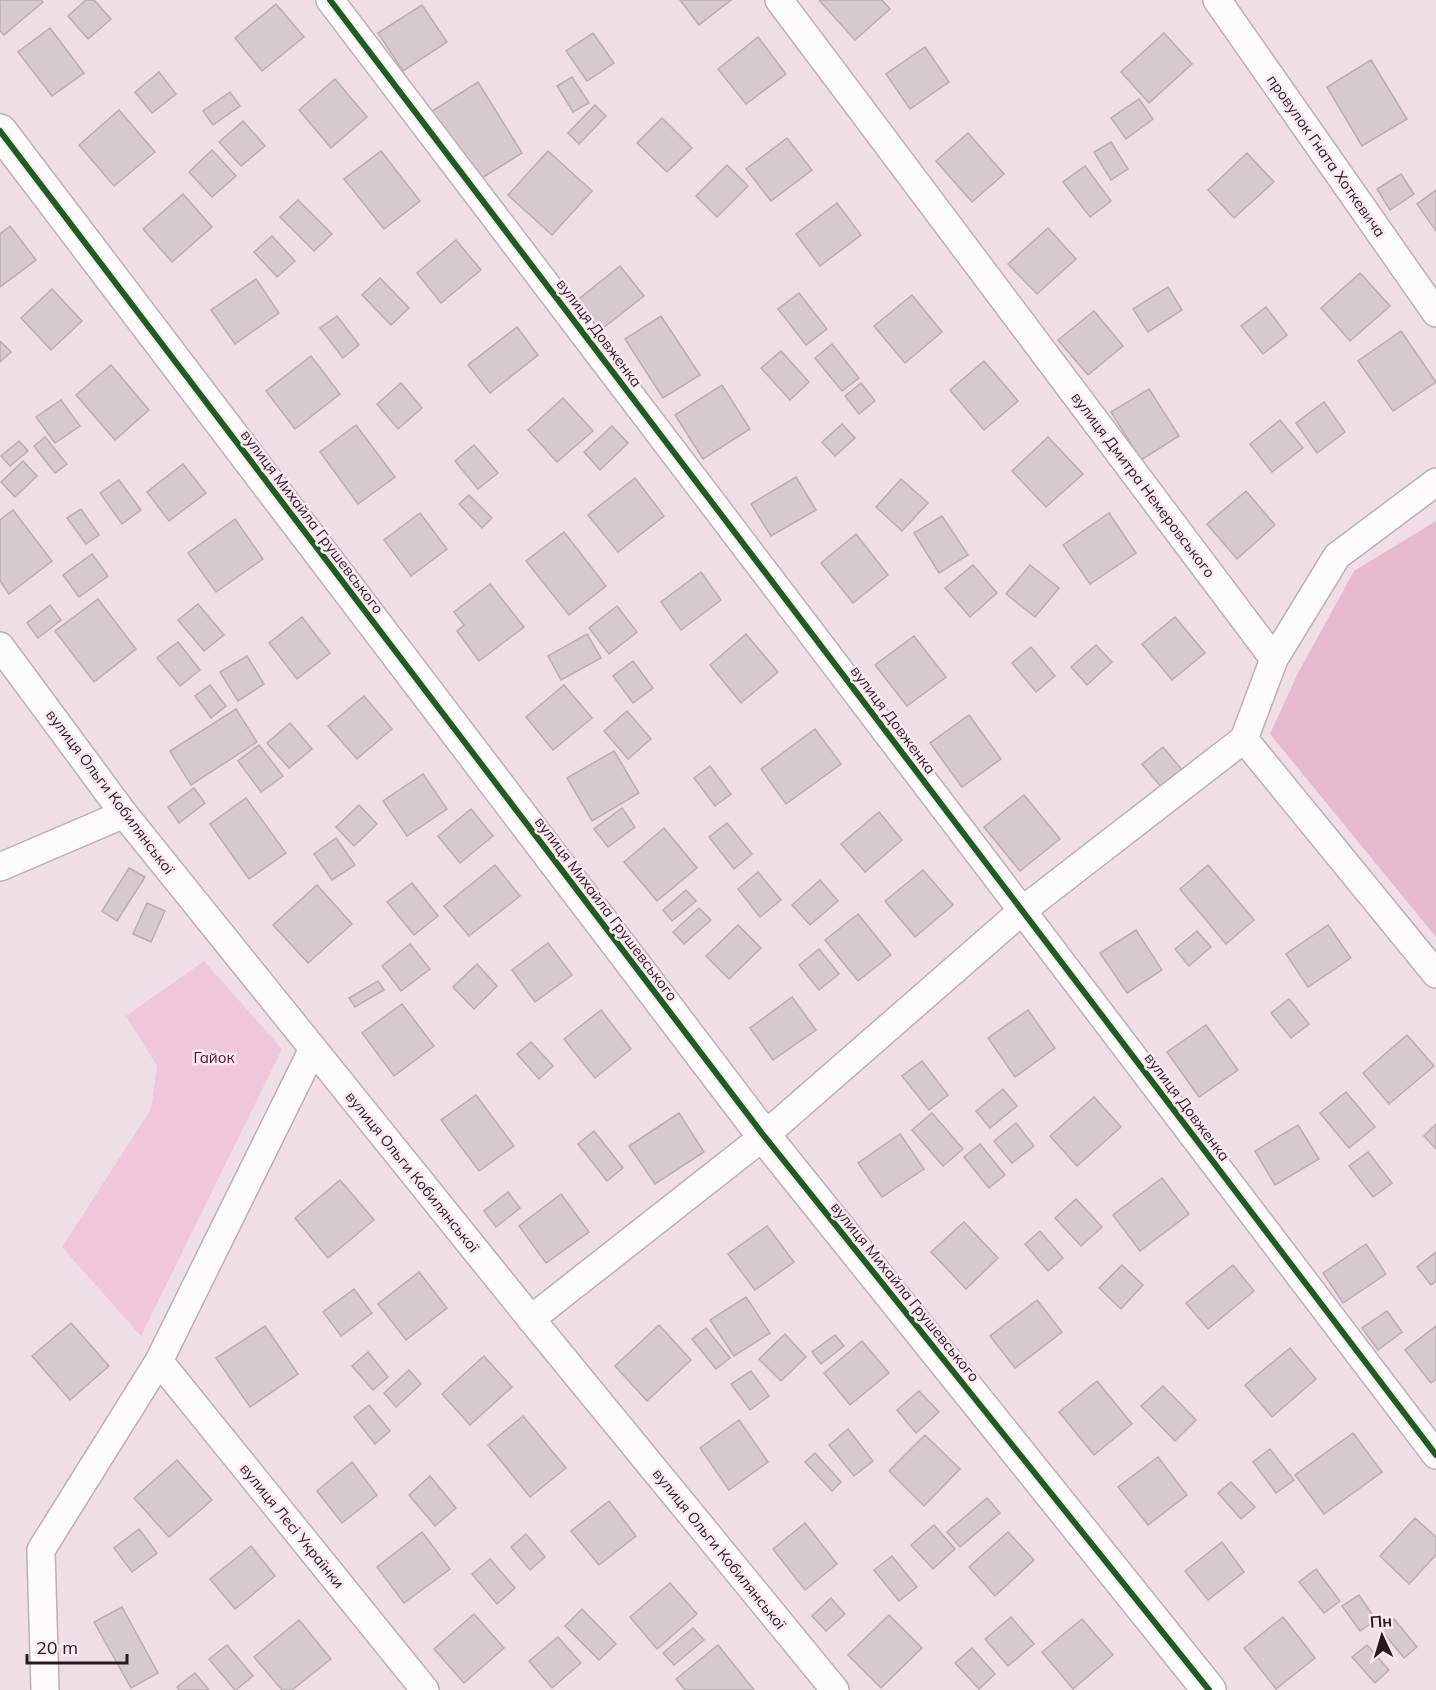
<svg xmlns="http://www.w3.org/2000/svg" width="1436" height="1690" font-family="Mulish,sans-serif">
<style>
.green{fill:#f0c6da}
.forest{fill:#e6b9cf}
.building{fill:#d7c9d0;stroke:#baacb3;stroke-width:1.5}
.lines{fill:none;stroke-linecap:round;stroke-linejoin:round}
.street-casing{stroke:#bcafb6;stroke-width:30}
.secondary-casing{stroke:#bcafb6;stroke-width:36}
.street{stroke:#fdfafb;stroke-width:27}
.secondary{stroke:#fdfafb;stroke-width:33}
.cycleway-casing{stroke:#fce8f1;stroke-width:10}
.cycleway{stroke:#1b5e20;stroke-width:6}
.labels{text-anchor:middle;stroke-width:5;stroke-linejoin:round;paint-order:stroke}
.street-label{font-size:15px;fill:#261b20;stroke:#fce8f1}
.park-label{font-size:15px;fill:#560739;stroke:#fce8f1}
</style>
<rect width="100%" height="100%" fill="#f0dee7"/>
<path class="green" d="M204,961l78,88 -141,287 -79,-89 89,-138 6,-43 -31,-50z"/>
<path class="forest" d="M1436,521v416l-166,-203 28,-61 56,-102z"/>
<g class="building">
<path d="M0,0h41l2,2 -39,33 -4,-4z"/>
<path d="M86,0h8l17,19 -23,20 -20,-23z"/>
<path d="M680,0h51l-32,25z"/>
<path d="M819,0h63l8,9 -35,31z"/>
<path d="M276,4l28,33 -42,34 -27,-33z"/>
<path d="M422,5l25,37 -44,29 -25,-38z"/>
<path d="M50,28l34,45 -32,23 -34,-44z"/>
<path d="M593,33l21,30 -27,18 -21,-30z"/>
<path d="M1164,33l28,31 -43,39 -28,-31z"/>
<path d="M758,37l28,37 -40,30 -28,-35z"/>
<path d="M925,47l24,35 -39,27 -24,-35z"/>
<path d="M1371,60l36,59 -45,27 -35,-59z"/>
<path d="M159,72l17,22 -24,19 -17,-21z"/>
<path d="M572,77l17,26 -16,9 -16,-26z"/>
<path d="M335,79l32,38 -36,31 -32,-38z"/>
<path d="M478,82l44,71 -48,30 -45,-70z"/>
<path d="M230,92l10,14 -27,19 -10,-14z"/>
<path d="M1139,99l14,20 -27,20 -15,-21z"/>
<path d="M595,105l11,11 -27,28 -11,-11z"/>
<path d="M119,110l36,42 -41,34 -35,-41z"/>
<path d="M662,118l30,30 -25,24 -30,-29z"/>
<path d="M243,121l22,25 -24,20 -22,-24z"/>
<path d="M968,133l36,41 -32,28 -36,-41z"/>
<path d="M787,138l25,32 -41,31 -25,-32z"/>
<path d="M1111,142l17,27 -17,11 -17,-28z"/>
<path d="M212,150l24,26 -24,21 -23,-25z"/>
<path d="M381,151l39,50 -36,28 -40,-50z"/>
<path d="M548,151l44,40 -40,44 -44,-40z"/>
<path d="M1247,153l27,29 -40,36 -26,-28z"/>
<path d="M727,165l21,21 -31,31 -21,-21z"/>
<path d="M1085,166l26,35 -21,16 -27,-35z"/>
<path d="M1401,174l13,20 -24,16 -13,-21z"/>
<path d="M1436,190v41l-19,-27z"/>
<path d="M183,194l29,33 -40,35 -29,-33z"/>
<path d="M298,200l34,34 -18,17 -34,-34z"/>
<path d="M837,203l24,32 -41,31 -24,-32z"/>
<path d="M10,226l26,34 -36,27v-53z"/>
<path d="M1048,228l28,31 -39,35 -29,-30z"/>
<path d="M272,236l23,25 -18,16 -23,-25z"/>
<path d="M456,240l25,30 -40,33 -24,-30z"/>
<path d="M620,266l24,30 -46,36 -23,-30z"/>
<path d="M1360,273l30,33 -40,35 -29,-33z"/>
<path d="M380,278l29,30 -18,17 -29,-30z"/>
<path d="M256,279l23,34 -44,31 -24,-34z"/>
<path d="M1168,287l14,23 -34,22 -15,-23z"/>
<path d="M52,289l30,32 -31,29 -30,-32z"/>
<path d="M799,293l28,36 -21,16 -28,-36z"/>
<path d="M912,295l30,37 -37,31 -31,-37z"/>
<path d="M1266,307l21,28 -24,19 -22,-28z"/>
<path d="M1094,311l29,35 -35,29 -30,-35z"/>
<path d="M337,316l22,29 -16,13 -23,-30z"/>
<path d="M661,316l39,59 -37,23 -38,-59z"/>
<path d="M517,327l21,28 -48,38 -22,-28z"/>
<path d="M1401,331l35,51 -43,29 -35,-50z"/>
<path d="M0,341l11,11 -11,10z"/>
<path d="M832,344l27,34 -17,13 -27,-33z"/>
<path d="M781,351l28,31 -19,18 -29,-32z"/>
<path d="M311,356l29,38 -45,35 -29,-38z"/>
<path d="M984,361l34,40 -34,29 -34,-40z"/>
<path d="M111,365l38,45 -34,30 -39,-45z"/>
<path d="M401,383l21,25 -24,21 -21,-25z"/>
<path d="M861,383l14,18 -16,13 -14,-18z"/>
<path d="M722,385l28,44 -47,30 -28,-44z"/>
<path d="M1149,389l30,47 -38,24 -30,-48z"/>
<path d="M563,398l30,33 -36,31 -29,-32z"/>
<path d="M61,400l19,26 -25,17 -19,-26z"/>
<path d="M1324,402l21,30 -28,21 -21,-30z"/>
<path d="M1280,420l23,28 -31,24 -22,-28z"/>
<path d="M842,424l13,14 -20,18 -13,-14z"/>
<path d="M356,425l39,52 -37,27 -38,-52z"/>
<path d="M612,426l16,17 -28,27 -16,-18z"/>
<path d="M45,437l22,27 -12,9 -21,-27z"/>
<path d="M1048,437l35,37 -37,33 -34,-36z"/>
<path d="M19,441l9,10 -18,15 -9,-10z"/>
<path d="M474,445l24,28 -20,16 -23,-28z"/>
<path d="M23,461l14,15 -22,21 -14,-15z"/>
<path d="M183,464l23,29 -37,28 -22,-29z"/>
<path d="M796,477l20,33 -45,26 -20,-32z"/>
<path d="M635,478l29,38 -46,36 -30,-37z"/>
<path d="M901,479l27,24 -26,28 -26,-24z"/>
<path d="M119,480l22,30 -19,14 -22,-31z"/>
<path d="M1246,491l29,34 -38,34 -30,-35z"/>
<path d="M469,495l23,23 -10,10 -23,-24z"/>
<path d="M81,509l18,26 -13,9 -19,-26z"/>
<path d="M13,510l39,51 -43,33 -9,-13v-61z"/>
<path d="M420,513l27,36 -36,27 -27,-36z"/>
<path d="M1109,513l27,40 -46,31 -27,-39z"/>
<path d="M942,516l26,39 -29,18 -25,-40z"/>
<path d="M235,519l28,40 -47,33 -28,-39z"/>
<path d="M564,532l42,54 -37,29 -43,-54z"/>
<path d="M856,534l32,41 -35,28 -32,-40z"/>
<path d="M92,554l16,22 -29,21 -16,-22z"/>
<path d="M973,565l24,28 -27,24 -25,-29z"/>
<path d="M1030,565l29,23 -24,29 -29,-23z"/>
<path d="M701,572l20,28 -40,30 -20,-28z"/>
<path d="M490,584l34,43 -45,34 -22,-30 7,-6 -10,-13z"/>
<path d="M98,599l38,50 -42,33 -39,-51z"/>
<path d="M198,604l26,31 -20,16 -26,-31z"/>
<path d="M50,605l11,15 -23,18 -11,-15z"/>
<path d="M617,606l20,26 -28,22 -20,-26z"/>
<path d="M302,617l28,36 -33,26 -28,-36z"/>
<path d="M1175,617l30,36 -33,27 -30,-36z"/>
<path d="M587,634l14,24 -40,22 -13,-24z"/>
<path d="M746,634l32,38 -37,31 -31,-38z"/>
<path d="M914,636l32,41 -39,29 -32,-41z"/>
<path d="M178,642l22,28 -20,16 -23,-28z"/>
<path d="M1096,645l16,17 -25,23 -16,-18z"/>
<path d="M1031,647l24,29 -19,16 -24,-29z"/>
<path d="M247,656l17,28 -26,17 -18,-29z"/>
<path d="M633,661l20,27 -20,15 -20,-27z"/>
<path d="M210,685l16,21 -15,12 -16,-22z"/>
<path d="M564,685l28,33 -39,32 -27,-33z"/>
<path d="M364,696l28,33 -35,30 -29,-33z"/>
<path d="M236,709l21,33 -66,43 -21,-34z"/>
<path d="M627,711l24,28 -23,20 -24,-28z"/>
<path d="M969,715l32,44 -39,28 -32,-44z"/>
<path d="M290,723l22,26 -23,19 -22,-25z"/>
<path d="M815,729l26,35 -55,40 -25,-35z"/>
<path d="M259,745l24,31 -22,16 -23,-31z"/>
<path d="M1163,747l25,30 -21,17 -25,-30z"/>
<path d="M614,751l25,42 -47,28 -25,-43z"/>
<path d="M710,766l21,28 -16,12 -21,-28z"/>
<path d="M423,774l24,35 -40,27 -24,-35z"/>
<path d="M194,788l11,15 -26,20 -11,-16z"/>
<path d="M1024,795l36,44 -40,32 -36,-44z"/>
<path d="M246,798l40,55 -37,26 -39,-55z"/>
<path d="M359,805l18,19 -23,22 -18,-19z"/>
<path d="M622,808l13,19 -27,20 -14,-18z"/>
<path d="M471,809l22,27 -33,27 -22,-27z"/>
<path d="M879,812l23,28 -37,32 -24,-28z"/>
<path d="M727,823l25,31 -18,15 -25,-32z"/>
<path d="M664,828l33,40 -40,33 -33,-39z"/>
<path d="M336,838l19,27 -23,15 -18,-26z"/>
<path d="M495,865l25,31 -51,40 -25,-30z"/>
<path d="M1208,865l46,55 -28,24 -46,-55z"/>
<path d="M129,868l16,9 -28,44 -15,-10z"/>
<path d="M923,870l30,35 -38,32 -30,-36z"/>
<path d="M758,872l23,28 -21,17 -22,-28z"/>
<path d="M820,880l18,21 -28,24 -18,-20z"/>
<path d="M412,883l26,33 -24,19 -27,-33z"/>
<path d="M317,885l35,39 -44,39 -35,-38z"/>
<path d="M686,890l10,11 -24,20 -9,-11z"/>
<path d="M147,903l18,8 -14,31 -18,-8z"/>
<path d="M699,908l12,12 -27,24 -11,-12z"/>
<path d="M858,914l33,41 -33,26 -33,-41z"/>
<path d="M738,925l23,23 -32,31 -23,-23z"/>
<path d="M1328,925l23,33 -43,29 -22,-33z"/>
<path d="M1136,930l26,40 -35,23 -27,-40z"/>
<path d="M1197,931l14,16 -22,19 -14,-17z"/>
<path d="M548,943l24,32 -37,27 -23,-32z"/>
<path d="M410,944l20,25 -29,22 -19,-25z"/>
<path d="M819,949l20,25 -20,16 -20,-25z"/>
<path d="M477,964l20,22 -23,23 -21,-22z"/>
<path d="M378,981l6,9 -29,17 -6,-9z"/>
<path d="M792,997l24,33 -43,30 -23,-32z"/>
<path d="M1289,999l20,25 -18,14 -20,-25z"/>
<path d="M402,1004l32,42 -40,30 -32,-43z"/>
<path d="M601,1010l30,39 -36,29 -31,-39z"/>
<path d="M1028,1010l27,38 -40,29 -27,-39z"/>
<path d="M1206,1025l32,45 -39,27 -32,-45z"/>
<path d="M1407,1035l27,31 -45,38 -26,-31z"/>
<path d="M531,1042l22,24 -14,13 -22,-25z"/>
<path d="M922,1061l26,34 -19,15 -27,-34z"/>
<path d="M1003,1089l14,17 -27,22 -14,-17z"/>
<path d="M1346,1092l29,35 -26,21 -29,-35z"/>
<path d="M476,1095l38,51 -35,25 -38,-51z"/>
<path d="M1094,1097l27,30 -44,39 -27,-30z"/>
<path d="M679,1113l25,39 -49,32 -26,-38z"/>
<path d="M932,1113l31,36 -20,17 -31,-36z"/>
<path d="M1016,1123l18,23 -22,17 -18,-22z"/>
<path d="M1436,1124v25l-12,-13z"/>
<path d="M1298,1125l21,34 -44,26 -20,-34z"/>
<path d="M594,1131l29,37 -16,13 -29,-37z"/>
<path d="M900,1134l24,35 -42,28 -24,-34z"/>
<path d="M980,1144l25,31 -16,13 -25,-31z"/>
<path d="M1368,1152l24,31 -19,14 -24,-31z"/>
<path d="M1162,1178l27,36 -49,37 -27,-36z"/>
<path d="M340,1180l34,40 -46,38 -33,-40z"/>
<path d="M508,1192l12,16 -24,19 -12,-16z"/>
<path d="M561,1194l28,38 -43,31 -27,-37z"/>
<path d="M1076,1199l26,28 -21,19 -26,-28z"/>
<path d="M964,1222l34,36 -32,31 -35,-37z"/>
<path d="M767,1226l27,36 -39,28 -27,-36z"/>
<path d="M1040,1231l23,27 -15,13 -23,-27z"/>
<path d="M1366,1244l20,30 -43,29 -20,-30z"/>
<path d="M1436,1252v29l-5,4 -14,-18z"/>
<path d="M1122,1265l21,20 -22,24 -22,-21z"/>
<path d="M1233,1265l21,26 -46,38 -22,-26z"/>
<path d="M419,1272l28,36 -41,32 -28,-36z"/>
<path d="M354,1289l18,24 -31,23 -18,-24z"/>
<path d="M746,1297l24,36 -36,23 -24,-36z"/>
<path d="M1037,1300l25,32 -47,36 -25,-32z"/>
<path d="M1387,1311l15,21 -24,18 -16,-22z"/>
<path d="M71,1323l38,43 -39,34 -38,-44z"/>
<path d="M659,1325l32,35 -44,41 -32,-35z"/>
<path d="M265,1326l33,48 -48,33 -34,-49z"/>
<path d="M1436,1326v53l-5,4 -26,-33z"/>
<path d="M706,1328l24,30 -14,11 -24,-30z"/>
<path d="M785,1334l21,23 -25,24 -22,-22z"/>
<path d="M835,1335l9,11 -23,18 -9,-12z"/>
<path d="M862,1341l27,32 -39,32 -26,-32z"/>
<path d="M1290,1348l26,31 -44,38 -27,-32z"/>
<path d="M368,1352l20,25 -15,13 -21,-24z"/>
<path d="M484,1356l28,31 -42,38 -28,-31z"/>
<path d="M409,1370l12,14 -25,23 -12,-14z"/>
<path d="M751,1371l18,25 -19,14 -19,-26z"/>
<path d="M1097,1381l35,43 -38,31 -35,-43z"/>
<path d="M1163,1386l33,34 -21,21 -34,-35z"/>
<path d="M919,1391l20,21 -23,21 -19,-23z"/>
<path d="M369,1405l21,26 -15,13 -21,-27z"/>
<path d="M523,1416l43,52 -36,29 -42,-52z"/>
<path d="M739,1420l29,42 -39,28 -29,-42z"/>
<path d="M848,1429l25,32 -19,15 -25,-31z"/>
<path d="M1353,1433l29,39 -58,42 -29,-39z"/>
<path d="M925,1435l35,34 -36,37 -35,-35z"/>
<path d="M1270,1449l24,31 -18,13 -23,-31z"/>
<path d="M815,1453l26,29 -9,9 -27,-29z"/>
<path d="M1158,1457l29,38 -39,30 -30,-38z"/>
<path d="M177,1460l35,40 -43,37 -35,-39z"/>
<path d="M352,1462l25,33 -35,28 -25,-32z"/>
<path d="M430,1476l26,32 -21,18 -26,-31z"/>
<path d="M1231,1482l24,25 -14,12 -23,-26z"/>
<path d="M987,1498l13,15 -40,34 -13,-15z"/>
<path d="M609,1501l27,35 -37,29 -28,-34z"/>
<path d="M1415,1518l21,19v18l-27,29 -29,-28z"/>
<path d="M805,1523l32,41 -32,26 -32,-41z"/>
<path d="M934,1525l21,24 -22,20 -22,-24z"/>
<path d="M139,1529l18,24 -25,19 -18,-24z"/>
<path d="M422,1532l28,37 -46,34 -27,-36z"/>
<path d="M1008,1532l26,28 -39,36 -26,-29z"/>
<path d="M526,1534l19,23 -15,13 -19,-23z"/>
<path d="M1222,1542l22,30 -36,28 -23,-29z"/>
<path d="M251,1546l24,30 -40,33 -25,-30z"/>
<path d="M892,1556l25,31 -18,14 -25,-31z"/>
<path d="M490,1559l25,29 -18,16 -25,-30z"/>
<path d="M1316,1569l24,32 -16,12 -25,-31z"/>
<path d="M670,1583l27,31 -40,35 -27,-32z"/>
<path d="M1359,1595l17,25 -16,11 -18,-25z"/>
<path d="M831,1598l14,16 -19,17 -14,-15z"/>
<path d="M122,1607l36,66 -27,15 -37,-66z"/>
<path d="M582,1609l34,35 -17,16 -34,-34z"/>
<path d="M474,1614l30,34 -40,35 -30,-34z"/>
<path d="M889,1615l33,33 -41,40 -33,-33z"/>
<path d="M1011,1617l23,27 -26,22 -23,-27z"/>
<path d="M1283,1617l32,41 -39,31 -32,-41z"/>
<path d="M1082,1619l31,36 -40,34 -31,-37z"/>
<path d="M1394,1619l23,28 -13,11 -23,-28z"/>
<path d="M299,1620l32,39 -39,31h-10l-28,-33z"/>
<path d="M693,1628l11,12 -30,25 -11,-12z"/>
<path d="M558,1637l23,26 -29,25 -23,-27z"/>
<path d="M227,1645l26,31 -17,14h-1l-26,-31z"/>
<path d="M718,1645l36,45h-69l-9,-11z"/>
<path d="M1367,1645l22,25 -14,13 -23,-26z"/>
<path d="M972,1648l23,26 -16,15 -24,-26z"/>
<path d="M195,1673l14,17h-30l-2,-3z"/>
</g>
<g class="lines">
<g class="street-casing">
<g id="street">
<path d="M330,0l1106,1455"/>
<path d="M779,0l495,659"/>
<path d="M1217,0l219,313"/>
<path d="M1436,482l-99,74 -63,103 -30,80 192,235"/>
<path d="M0,646l124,168 407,505 304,371"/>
<path d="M0,867l124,-53"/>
<path d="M531,1319l233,-183 259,-226 221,-171"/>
<path d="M159,1361l154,-312"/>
<path d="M45,1690l-4,-140 118,-189 266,329"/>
</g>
</g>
<g class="secondary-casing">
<path id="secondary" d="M0,131l764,1005 445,554"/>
</g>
<use href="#street" class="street"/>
<use href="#secondary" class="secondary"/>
<g class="cycleway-casing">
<g id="cycleway">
<path d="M330,0l1106,1455"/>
<path d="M0,131l764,1005 445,554"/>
</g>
</g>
<use href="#cycleway" class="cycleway"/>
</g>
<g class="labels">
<g class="street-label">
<text transform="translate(1326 156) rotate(55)" y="5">провулок Гната Хоткевича</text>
<text transform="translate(599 333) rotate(53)" y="5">вулиця Довженка</text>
<text transform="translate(1143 485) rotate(53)" y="5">вулиця Дмитра Немеровського</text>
<text transform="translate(312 522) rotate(53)" y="5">вулиця Михайла Грушевського</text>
<text transform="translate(893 720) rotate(53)" y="5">вулиця Довженка</text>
<text transform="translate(110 792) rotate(53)" y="5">вулиця Ольги Кобилянської</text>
<text transform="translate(606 909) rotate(53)" y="5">вулиця Михайла Грушевського</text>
<text transform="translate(1187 1107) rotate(53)" y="5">вулиця Довженка</text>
<text transform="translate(412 1172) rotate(51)" y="5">вулиця Ольги Кобилянської</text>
<text transform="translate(905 1292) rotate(51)" y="5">вулиця Михайла Грушевського</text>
<text transform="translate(292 1526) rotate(51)" y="5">вулиця Лесі Українки</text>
<text transform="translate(719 1549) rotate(51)" y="5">вулиця Ольги Кобилянської</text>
</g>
<g class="park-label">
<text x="214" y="1063">Гайок</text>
</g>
</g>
<g transform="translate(1382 1636) rotate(356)" stroke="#fce8f1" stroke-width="4.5" paint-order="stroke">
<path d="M0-4.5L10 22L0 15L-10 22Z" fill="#261b20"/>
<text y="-9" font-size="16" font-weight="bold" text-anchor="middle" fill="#261b20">Пн</text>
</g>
<path d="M27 1654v9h100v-9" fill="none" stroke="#261b20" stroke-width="3"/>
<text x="36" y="1654" font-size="18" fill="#261b20" stroke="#fce8f1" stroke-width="4.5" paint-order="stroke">20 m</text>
</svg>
